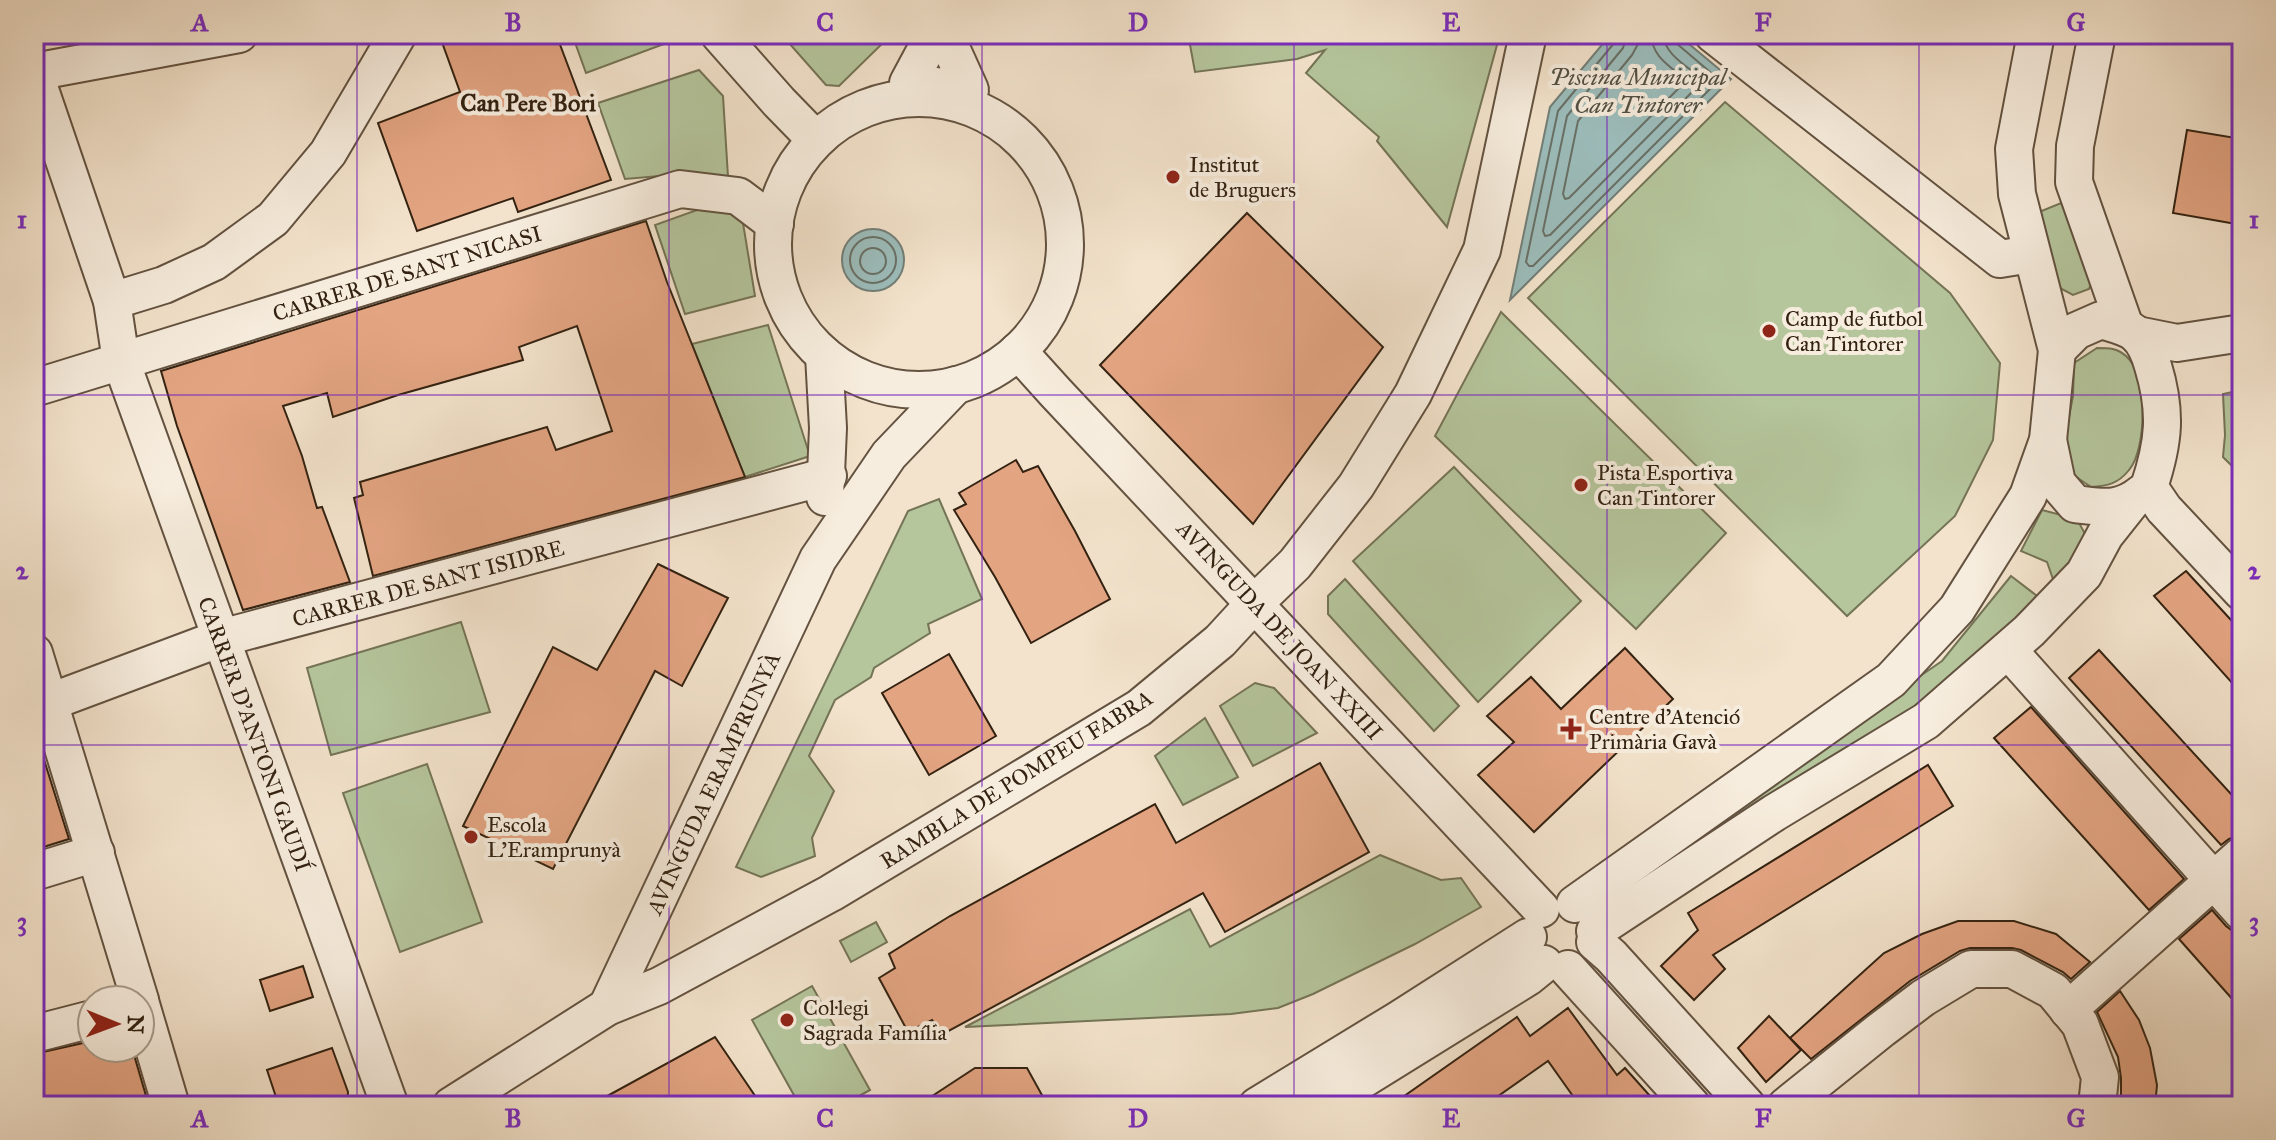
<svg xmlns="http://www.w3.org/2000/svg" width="2276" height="1140" font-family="'IM FELL Great Primer',serif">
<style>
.green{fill:#b5c59c;stroke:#747456;stroke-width:2}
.water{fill:#9cbdbc;stroke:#727f78;stroke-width:2}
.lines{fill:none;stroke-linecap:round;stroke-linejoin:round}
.shore{stroke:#687066;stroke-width:2}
.building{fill:#e3a482;stroke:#321;stroke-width:2}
.minor-casing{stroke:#635240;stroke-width:40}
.minor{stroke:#f7edde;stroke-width:36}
.grid{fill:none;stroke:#7b2cbf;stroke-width:2;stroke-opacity:0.55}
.poi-dot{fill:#8f2418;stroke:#f7edde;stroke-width:3}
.labels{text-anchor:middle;stroke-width:8;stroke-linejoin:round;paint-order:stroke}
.poi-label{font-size:22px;fill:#321;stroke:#f7edde;text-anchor:start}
.street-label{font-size:22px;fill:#321;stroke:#f7edde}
.water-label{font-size:24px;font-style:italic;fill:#525044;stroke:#f7edde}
.neighbourhood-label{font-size:24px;font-weight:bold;fill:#321;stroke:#f7edde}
.neatline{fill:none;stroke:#7b2cbf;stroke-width:3}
.grid-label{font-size:26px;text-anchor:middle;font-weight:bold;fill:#7b2cbf}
</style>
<rect width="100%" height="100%" fill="#f3e3cc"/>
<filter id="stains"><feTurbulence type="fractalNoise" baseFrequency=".0025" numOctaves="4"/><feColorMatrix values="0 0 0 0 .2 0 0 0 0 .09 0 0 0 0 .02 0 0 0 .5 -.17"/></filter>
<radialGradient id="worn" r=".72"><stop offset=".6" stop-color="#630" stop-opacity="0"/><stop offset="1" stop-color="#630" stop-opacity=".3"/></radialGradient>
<g class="green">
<path d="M572,34h105l3,4 -94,35z"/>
<path d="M781,34h111l-53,52 -13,-1z"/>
<path d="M1188,34h312l-53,193 -70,-86 2,-4 -73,-64 19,-23 -28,9 -102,13z"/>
<path d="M699,70l24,26 5,81 -45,-3 -58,5 -27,-76z"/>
<path d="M1725,102l225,191 50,70 -7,77 -38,76 -108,100 -319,-318z"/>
<path d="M2066,201l29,74 -6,14 -16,6 -17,-9 -22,-72z"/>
<path d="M708,206l34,11 13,79 -70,18 -30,-89z"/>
<path d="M1501,312l225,221 -90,96 -201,-193z"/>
<path d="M768,325l42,131 -65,21 -53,-133z"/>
<path d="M2097,348c12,0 20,0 29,8 22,19 21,93 3,114 -11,14 -22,16 -38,17l-25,-17 -3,-21 10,-53 1,-33z"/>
<path d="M2242,390v76l-6,4 -13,-13 2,-22 -2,-41z"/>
<path d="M1454,467l127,134 -103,101 -125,-141z"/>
<path d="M939,499l43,100 -54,25 2,9 -56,35 -3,9 -36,23 -26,56 25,35 -22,47 3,18 -54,21 -25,-10 172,-356z"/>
<path d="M2042,510l35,9 7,13 1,11 -31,39 -7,-20 -26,-11z"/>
<path d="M2011,576l30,23 -83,88 -334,213 -10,-15 328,-224z"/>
<path d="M1345,579l114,127 -25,25 -106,-117v-18z"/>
<path d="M461,622l29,90 -159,43 -24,-87z"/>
<path d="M1255,683l19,5 43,45 -64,33 -33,-60z"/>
<path d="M1205,718l33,59 -55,28 -28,-49z"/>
<path d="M427,764l55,158 -82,30 -57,-159z"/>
<path d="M1380,855l61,25 20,-2 20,29 -66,37 -102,50 -35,14 -47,6 -266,13 225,-118 20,38z"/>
<path d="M876,922l11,20 -36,20 -11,-21z"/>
<path d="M812,986l58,104 -29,16h-41l-48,-86z"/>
</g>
<g class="water">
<path d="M1611,34h66l54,45 -221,221 40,-193z"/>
<circle cx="873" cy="260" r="31"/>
</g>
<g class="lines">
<g class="shore">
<path d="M1617,34l-2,8 -57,69 -32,151 3,4h4l184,-184 -1,-5 -40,-34 -3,-9"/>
<path d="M1627,34l-4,14 -56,68 -24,115 2,5 5,-1 152,-153 -1,-4c-14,-12 -37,-24 -38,-44"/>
<path d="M1639,34l-1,10 -6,11 -54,66 -15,73 2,5 4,-1 115,-115v-5c-16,-13 -32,-22 -33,-44"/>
<circle cx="873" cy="260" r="23"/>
<circle cx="873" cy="261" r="13"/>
</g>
</g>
<g class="building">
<path d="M439,34h117l55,146 -93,32 -5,-14 -96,33 -39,-108 82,-31z"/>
<path d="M2187,130l55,9v86l-69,-12z"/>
<path d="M1247,213l136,134 -130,177 -153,-159z"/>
<path d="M646,221l21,61 78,195 -372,99 -19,-78 9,-3 -3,-13 187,-55 9,23 56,-19 -35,-105 -58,21 4,13 -125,35 -65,22 -6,-24 -44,13 19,50 15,52 5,-1 28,75 -107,28 -66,-184 -16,-55z"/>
<path d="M1016,460l7,12 15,-6 37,65 35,68 -79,44 -36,-66 -41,-67 12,-6 -7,-11z"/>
<path d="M658,564l70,34 -46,88 -27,-15 -102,198 -90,-43 90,-179 44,23z"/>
<path d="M2186,571l56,61v62l-88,-98z"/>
<path d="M1625,648l48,51 -139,133 -56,-57 36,-33 -27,-26 44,-39 30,32z"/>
<path d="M2099,650l143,156v29l-13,4 -8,6 -152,-167z"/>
<path d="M949,654l47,82 -67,39 -47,-82z"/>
<path d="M2031,707l153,172 -35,31 -155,-172z"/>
<path d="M34,728l35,111 -35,11z"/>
<path d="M1320,763l49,89 -144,80 -22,-39 -260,141 -11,-14 -24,12 -29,-54 16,-10 -6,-14 61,-38 205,-112 21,39z"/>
<path d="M1928,765l25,41 -240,149 12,14 -31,31 -33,-34 37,-36 -10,-17z"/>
<path d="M2212,910l14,16 16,12v72l-63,-71z"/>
<path d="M1958,921h56l42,13 34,28 -19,17 -8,-7 -42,-22 -9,-2h-42l-10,3 -50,30 -99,78 -21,-21 94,-85 38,-19z"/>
<path d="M303,966l10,31 -43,14 -10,-31z"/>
<path d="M2120,991l19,29 11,28 7,37 -2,21h-34v-28l-3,-21 -21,-45z"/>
<path d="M1568,1008l49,67 8,-7 34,38h-79l-32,-45 -64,45h-94l127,-89 13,19z"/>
<path d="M1769,1016l32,34 -35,32 -28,-34z"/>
<path d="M715,1037l47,69h-173z"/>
<path d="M92,1041v7h40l17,58h-115v-52z"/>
<path d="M332,1048l16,44 -1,14h-68l-12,-36z"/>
<path d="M975,1068h52l21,38h-131z"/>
</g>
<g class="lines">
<g class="minor-casing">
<g id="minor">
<path d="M719,34l60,68 37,38"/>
<path d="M931,34l-1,8 -22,41 62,7 -23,-51v-5"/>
<path d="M1713,34l287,225 31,-5"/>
<path d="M2097,34l-22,112 -1,36 51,145"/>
<path d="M34,72l78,229 9,60 269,745"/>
<path d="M34,72l205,-38"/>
<circle cx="919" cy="244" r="146"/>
<path d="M112,301l52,-16 50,-23 59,-43 55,-66 70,-119"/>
<path d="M2137,335l40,8 65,-10"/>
<path d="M2057,350l19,-19 25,-11c12,4 25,6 35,14 9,8 14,21 17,32 14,46 11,76 -4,121"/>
<path d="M1018,351l38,42 485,516"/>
<path d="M824,355l4,73 -3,69"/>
<path d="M34,388l646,-199 58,7 37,28"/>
<path d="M2048,440l9,43 18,21c27,3 44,8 67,-11"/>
<path d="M2149,487l15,22 78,83"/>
<path d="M2008,650l234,262"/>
<path d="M34,653l106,347"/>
<path d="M34,708l187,-70 607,-162"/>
<path d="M34,872l62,-19"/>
<path d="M1575,904l316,-224 66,-71 71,-113 20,-56 9,-90 -40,-156 -3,-45 22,-115"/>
<path d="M1595,931l179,-118 152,-92 103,-90 55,-57 21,-39 27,-34"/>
<path d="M1595,942l16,14 136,150"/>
<path d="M1568,969l124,137"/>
<path d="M140,1001l31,105"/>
<path d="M607,1007l211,-448 71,-104 67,-70"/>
<path d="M2068,1010l174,-155"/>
<path d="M34,1034l58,-15"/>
<path d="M451,1106l156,-99 52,-21 172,-93 308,-185 81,-67 35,-38 40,-39 61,-78 57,-92 69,-144 46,-216"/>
<path d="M1257,1106l141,-86 130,-83"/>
<path d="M1320,1106l208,-129 16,-13"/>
<path d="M1786,1106l96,-77 41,-31 48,-29h41l41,22 27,33 20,53 -3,29"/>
</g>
</g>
<use href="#minor" class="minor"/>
</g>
<path class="grid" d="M357,34v1072M669,34v1072M982,34v1072M1294,34v1072M1607,34v1072M1919,34v1072M34,395h2208M34,745h2208"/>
<g class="poi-dot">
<circle cx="1173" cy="177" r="8"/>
<circle cx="1769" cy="331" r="8"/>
<circle cx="1581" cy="485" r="8"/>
<path d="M1567 717h8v8h8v8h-8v8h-8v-8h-8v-8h8z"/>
<circle cx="471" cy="837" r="8"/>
<circle cx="787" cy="1020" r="8"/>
</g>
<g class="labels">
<g class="poi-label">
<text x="1189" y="172">Institut<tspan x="1189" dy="25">de Bruguers</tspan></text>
<text x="1785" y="326">Camp de futbol<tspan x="1785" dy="25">Can Tintorer</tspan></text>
<text x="1597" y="480">Pista Esportiva<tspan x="1597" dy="25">Can Tintorer</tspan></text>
<text x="1589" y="724">Centre d'Atenció<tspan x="1589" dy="25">Primària Gavà</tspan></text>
<text x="487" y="832">Escola<tspan x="487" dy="25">L'Eramprunyà</tspan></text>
<text x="803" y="1015">Col·legi<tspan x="803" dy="25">Sagrada Família</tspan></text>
</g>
<g class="street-label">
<text transform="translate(407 273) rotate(-17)" y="8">CARRER DE SANT NICASI</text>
<text transform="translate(428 583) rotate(-15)" y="8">CARRER DE SANT ISIDRE</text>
<text transform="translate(1280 630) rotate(47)" y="8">AVINGUDA DE JOAN XXIII</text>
<text transform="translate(255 734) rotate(70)" y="8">CARRER D'ANTONI GAUDÍ</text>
<text transform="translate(1016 779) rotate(-32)" y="8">RAMBLA DE POMPEU FABRA</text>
<text transform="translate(713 783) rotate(-65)" y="8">AVINGUDA ERAMPRUNYÀ</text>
</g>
<g class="water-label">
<text x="1638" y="85">Piscina Municipal<tspan x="1638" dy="28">Can Tintorer</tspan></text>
</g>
<g class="neighbourhood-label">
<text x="528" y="111">Can Pere Bori</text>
</g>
</g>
<rect width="2276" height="1140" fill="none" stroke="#f3e3cc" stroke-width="88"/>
<g transform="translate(116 1024) rotate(91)"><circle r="38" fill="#f7edde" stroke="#a99c8c" stroke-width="2"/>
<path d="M0-6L14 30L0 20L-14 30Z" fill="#8f2418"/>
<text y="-12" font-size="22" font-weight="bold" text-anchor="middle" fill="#332211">N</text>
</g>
<rect x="44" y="44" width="2188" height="1052" class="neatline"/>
<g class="grid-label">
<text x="200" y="31">A</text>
<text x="513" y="31">B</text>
<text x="825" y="31">C</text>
<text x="1138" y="31">D</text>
<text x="1451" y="31">E</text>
<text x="1763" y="31">F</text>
<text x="2076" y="31">G</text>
<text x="22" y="228">1</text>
<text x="2254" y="228">1</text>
<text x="22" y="579">2</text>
<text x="2254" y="579">2</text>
<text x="22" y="930">3</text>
<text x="2254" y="930">3</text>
<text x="200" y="1127">A</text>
<text x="513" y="1127">B</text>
<text x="825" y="1127">C</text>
<text x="1138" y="1127">D</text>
<text x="1451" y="1127">E</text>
<text x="1763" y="1127">F</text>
<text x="2076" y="1127">G</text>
</g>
<rect width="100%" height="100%" filter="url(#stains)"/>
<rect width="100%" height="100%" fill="url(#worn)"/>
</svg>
